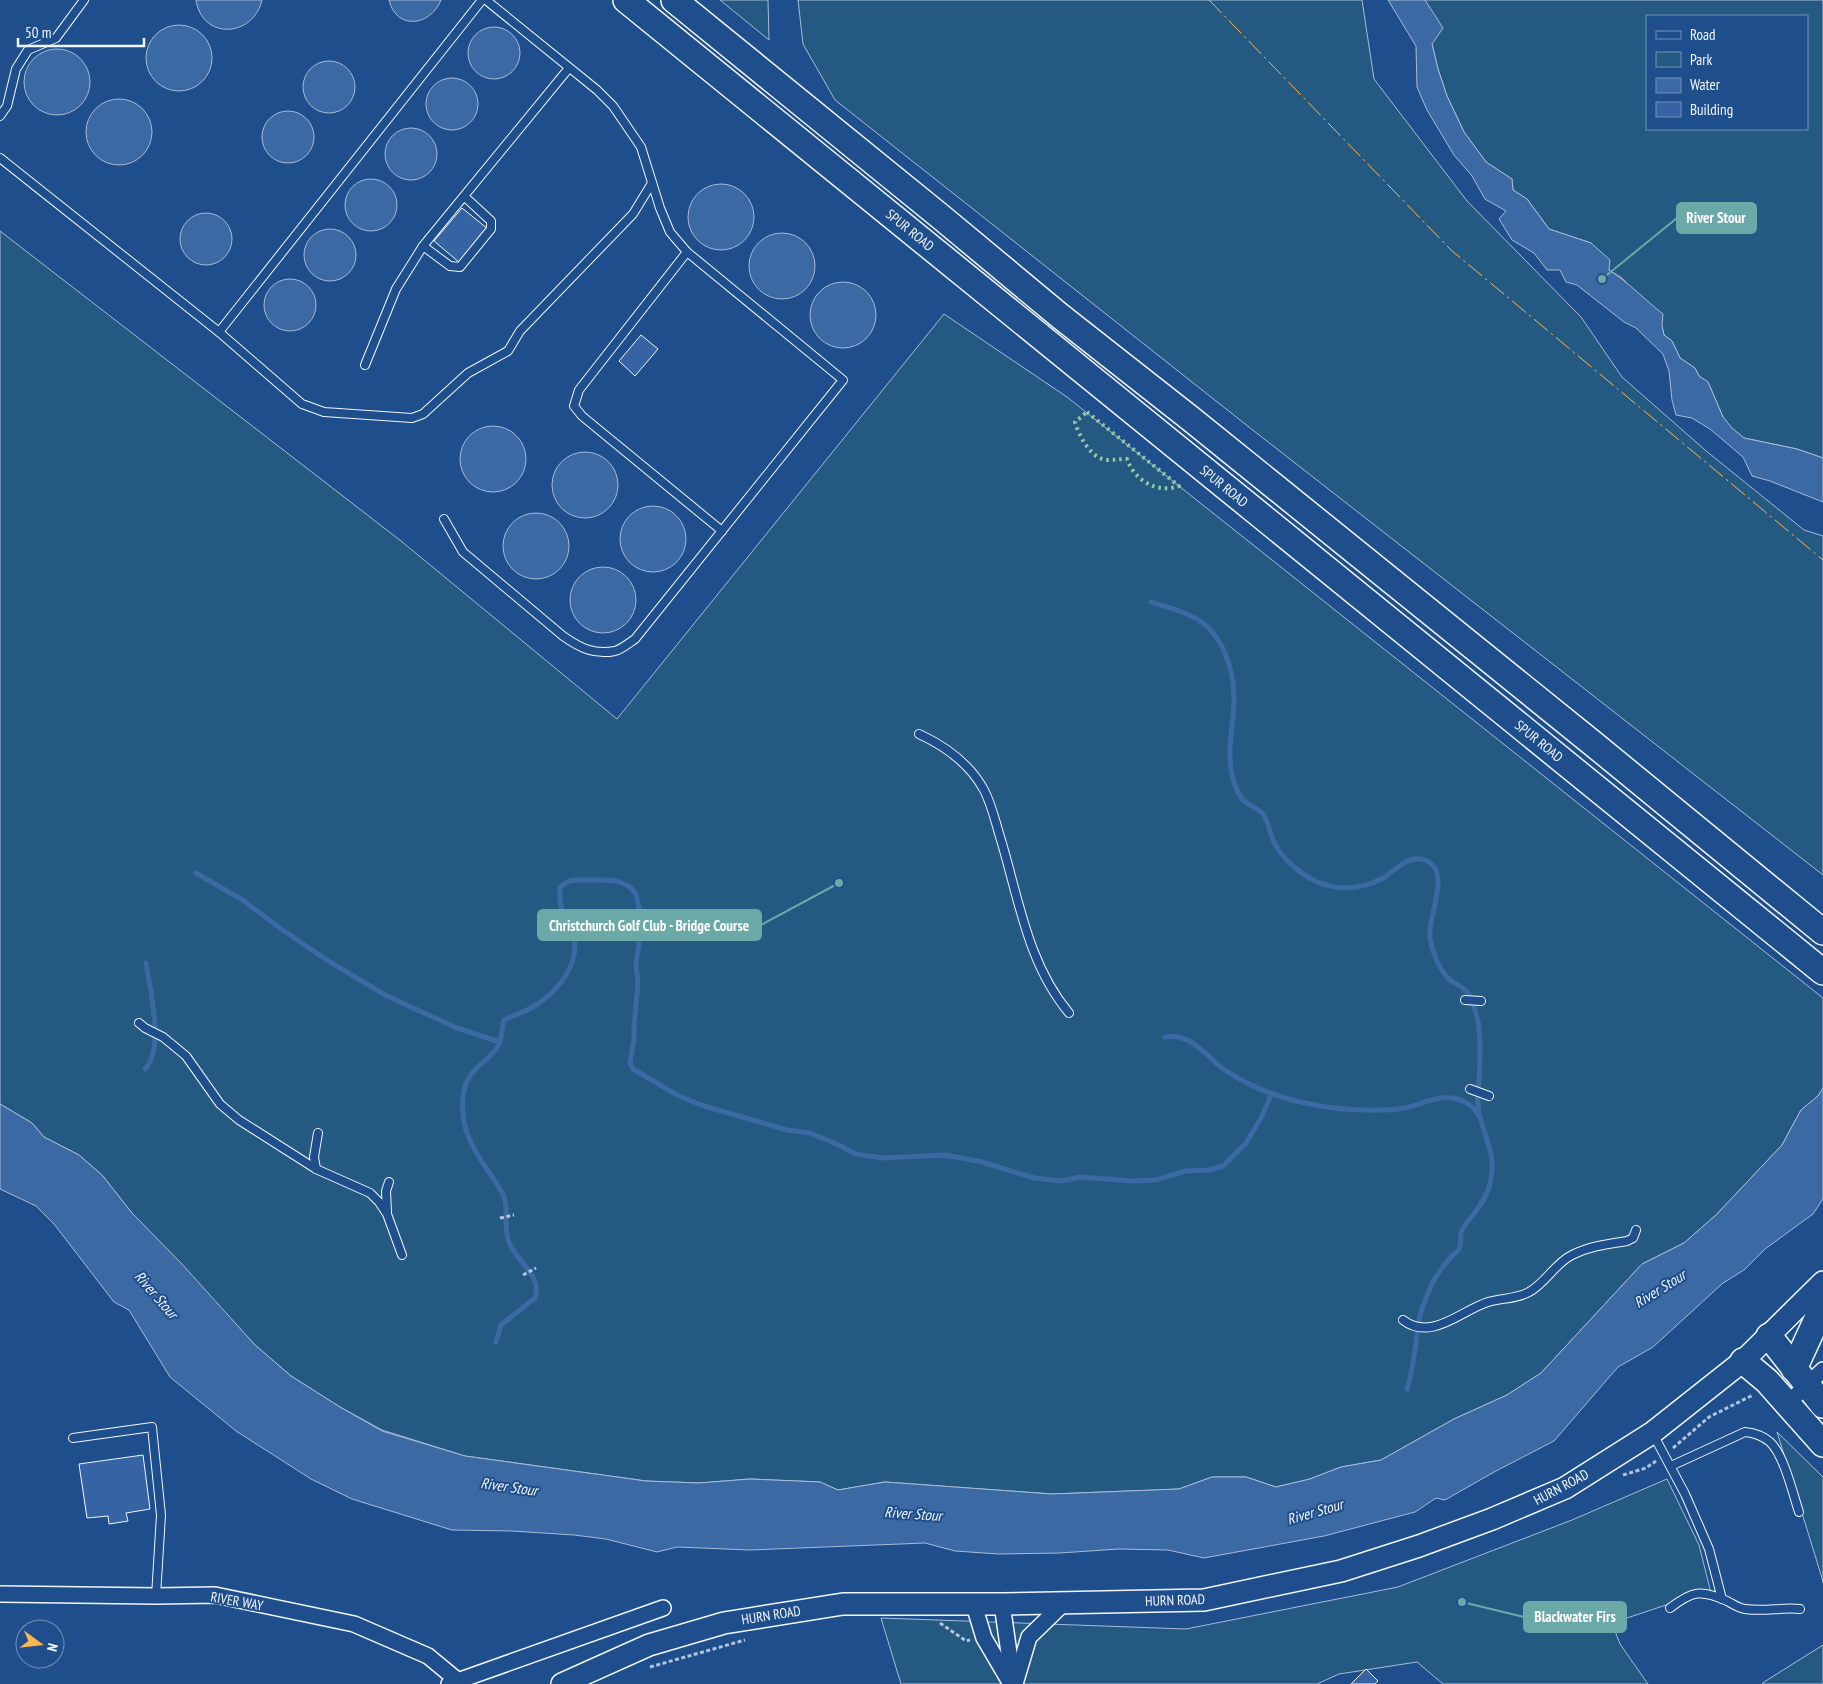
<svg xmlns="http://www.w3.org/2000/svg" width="1823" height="1684" font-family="'PT Sans Narrow',sans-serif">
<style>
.green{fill:#245a82;stroke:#a8bbd7;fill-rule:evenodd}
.water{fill:#3b69a3;stroke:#a8bbd7}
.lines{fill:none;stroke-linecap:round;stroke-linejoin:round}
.stream{stroke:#3b69a3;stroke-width:5}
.building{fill:#3563a3;stroke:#f2f6ff}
.service-casing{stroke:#f2f6ff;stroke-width:10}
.minor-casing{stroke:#f2f6ff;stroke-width:18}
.secondary-casing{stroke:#f2f6ff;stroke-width:24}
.trunk-casing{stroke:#f2f6ff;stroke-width:28}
.path{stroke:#b3c4dc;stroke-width:3;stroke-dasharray:4 2.5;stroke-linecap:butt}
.service{stroke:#1f4e8c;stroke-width:8}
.minor{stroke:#1f4e8c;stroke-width:15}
.secondary{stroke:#1f4e8c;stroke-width:21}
.trunk{stroke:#1f4e8c;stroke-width:25}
.hedge{stroke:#97c8a6;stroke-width:4;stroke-dasharray:2.5 4;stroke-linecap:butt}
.power{stroke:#ffb74d;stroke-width:1;stroke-dasharray:18 4 2.5 4;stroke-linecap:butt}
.labels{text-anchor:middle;stroke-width:4;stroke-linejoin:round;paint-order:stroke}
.street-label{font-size:14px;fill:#f2f6ff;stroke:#1f4e8c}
.water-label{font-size:15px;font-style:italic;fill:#f2f6ff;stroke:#1f4e8c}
.leader{fill:none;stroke:#6aa9a8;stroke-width:2}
.callout-dot{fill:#6aa9a8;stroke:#1f4e8c;stroke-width:2}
.callout{fill:#6aa9a8;stroke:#6aa9a8;stroke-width:2}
.callout-label{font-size:15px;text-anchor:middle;font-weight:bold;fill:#fff}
</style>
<rect width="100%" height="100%" fill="#1f4e8c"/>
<g class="green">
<path d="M720,0h48l1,40z"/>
<path d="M798,0h564l12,79 93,122 114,116 41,60 83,73 99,80 19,6v339l-569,-444 -419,-331 -32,-56z"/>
<path d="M1425,0h398v458l-26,-9 -53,-11 -13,-10 -8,-11 -15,-35 -9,-6 -4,-8 -15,-10 -8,-17 -8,-6 -2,-9 -28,-35 -12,-13 -13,-8 -18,-27 -42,-14 -22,-30 -14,-9 -1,-11 -26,-17 -22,-30 -17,-36 -9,-27 -6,-25zM1647,16h160v113h-160z"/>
<path d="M0,231l401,310 216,178 327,-405 123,83 756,601v90l-5,8 -17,14 -19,35 -66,70 -32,28 -42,21 -101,109 -34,22 -53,24 -73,41 -40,7 -31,12 -34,8 -30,-10h-34l-33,12 -127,5 -167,-12 -47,8 -18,-8 -70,-3 -51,4 -53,-2 -181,-25 -83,-26 -42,-23 -49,-31 -36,-31 -123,-132 -30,-38 -23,-20 -35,-18 -12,-14 -32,-19z"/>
<path d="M1777,1432l46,45v106l-1,-5z"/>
<path d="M1667,1479l32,66 12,48 -15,2 -84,28 8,21 28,40h-205l-26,-22 -78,12 -22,10h-416l-20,-66 305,11 212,-42 174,-67z"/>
<path d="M1823,1645v39h-61l2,-2z"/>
</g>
<g class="water">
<path d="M196,0h66c-9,38 -60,40 -66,0z"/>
<path d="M389,0h52c-11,27 -45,30 -52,0z"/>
<path d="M1388,0h37l18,28 -11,16 6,25 9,27 17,36 22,30 26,17 1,11 14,9 22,30 42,14 19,17 -1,10c19,12 36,30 54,44l-1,12 2,9 8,6 8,17 15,10 4,8 9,6 15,35 9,11 12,10 53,11 26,9v44l-53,-21 -18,-5 -9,-19 -33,-28 -18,-11 -16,-3 -4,-15 -3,-29 -6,-17 -27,-26 -12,-6 -47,-37 -11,-3 -6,-12h-13l-13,-17 -22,-13 -13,-21 7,-8 -21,-12 -13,-23 -18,-21 -27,-45 -10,-23 -1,-41z"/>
<circle cx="179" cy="58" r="33"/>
<circle cx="494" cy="53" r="26"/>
<circle cx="57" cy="82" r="33"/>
<circle cx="329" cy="87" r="26"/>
<circle cx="452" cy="104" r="26"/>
<circle cx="119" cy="132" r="33"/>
<circle cx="288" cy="137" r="26"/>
<circle cx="411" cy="154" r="26"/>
<circle cx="371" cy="205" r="26"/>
<circle cx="721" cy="217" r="33"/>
<circle cx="206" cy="239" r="26"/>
<circle cx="330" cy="255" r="26"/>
<circle cx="782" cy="266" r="33"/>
<circle cx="290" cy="305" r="26"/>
<circle cx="843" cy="315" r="33"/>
<circle cx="493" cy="459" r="33"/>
<circle cx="585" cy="485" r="33"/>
<circle cx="653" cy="539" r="33"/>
<circle cx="536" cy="546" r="33"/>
<circle cx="603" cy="600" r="33"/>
<path d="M1823,1088v111l-10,15 -48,35 -21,21 -21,13 -70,64 -35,20 -64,74 -60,31 -49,28 -9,-2 -21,14 -91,24 -120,22 -36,-8 -49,-1 -59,4 -61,1 -44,-3 -30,-8 -175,7 -73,-3 -20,5 -51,-13 -32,-4 -62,-4 -60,-1 -100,-31 -41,-20 -75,-48 -66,-54 -41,-67 -15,-8 -60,-78 -18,-18 -36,-17v-85l32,19 12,14 35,18 23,20 30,38 49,50 74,82 36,31 49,31 42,24 83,25 181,25 53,2 51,-4 70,3 18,8 47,-8 167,12 127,-5 33,-12h34l30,10 34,-8 31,-12 40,-7 73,-41 53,-24 34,-22 101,-109 42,-21 32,-28 66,-70 19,-35 17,-14z"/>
</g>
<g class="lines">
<g class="stream">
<path d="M1151,602c15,5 35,9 49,19 29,20 37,63 33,95 -3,26 -7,55 6,78 5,11 17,12 24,20 6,8 7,21 12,30 5,10 15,20 24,27 25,20 56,22 84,7 13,-8 26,-24 42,-18 28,10 2,57 5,78 2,14 9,32 20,42 5,4 13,7 17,12 5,6 11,27 12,35 2,18 1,35 0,53 -1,12 -3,25 1,37 6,24 17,40 10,66 -2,12 -10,23 -17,32 -4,5 -10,11 -12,18 -1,5 1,11 -2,16 -1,3 -5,4 -7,7 -8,9 -16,19 -21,30 -4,10 -9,20 -11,30 -5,25 -5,48 -13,73"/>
<path d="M196,873l48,28 40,30 46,31 57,34 70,32 43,14"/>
<path d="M1165,1037c26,-4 39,17 57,31 7,5 16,10 23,14 23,12 51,20 76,24 23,4 62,6 84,2 16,-3 32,-13 48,-10 11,2 19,7 25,16"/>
<path d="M145,1069c20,-21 5,-79 1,-106"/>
<path d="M496,1342l5,-17 34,-27c8,-23 -19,-36 -26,-56 -6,-14 0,-30 -5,-45 -4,-9 -10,-18 -16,-26 -16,-24 -28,-43 -25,-74 3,-30 22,-30 35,-51 5,-8 3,-18 6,-26 13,-6 27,-10 38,-19 18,-13 37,-39 32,-62 -2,-12 -9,-21 -13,-33 -2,-6 -1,-12 -1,-19l9,-6 6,-1h30l11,1 13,5 7,8 3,14v35l-3,21 2,19 -4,44v12l-4,24 3,6 44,26 24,10 86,25 23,3 31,13 14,8 28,4 62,-3 37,7 52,16 27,3 19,-4 51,4 25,-1 29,-9 24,-1 14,-4 23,-23 15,-25 11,-25"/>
</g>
</g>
<g class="building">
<path d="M462,208l26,21 -28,34 -26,-22z"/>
<path d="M641,335l17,14 -23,27 -16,-15z"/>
<path d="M143,1455l7,54 -24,4 2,8 -19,3 -1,-8 -21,2 -8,-54z"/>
<path d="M1366,1669l12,12 -3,3h-24z"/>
</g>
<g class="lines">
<g class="service-casing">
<g id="service">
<path d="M0,116l7,-10 9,-37 12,-19 28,-12 28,-38"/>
<path d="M0,158l219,174 83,72 22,8 88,6 11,-4 45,-41 40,-22 12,-20 113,-117 19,-31"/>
<path d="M423,246l27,20 10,1 31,-38v-8l-26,-24"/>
<path d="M687,252l-108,138 -5,16 8,10 140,115"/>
<path d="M219,332l263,-332"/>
<path d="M365,365l31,-76 27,-43 146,-178"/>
<path d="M444,519l19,33 100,84c17,12 31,19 52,15 7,-2 14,-8 20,-12l208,-259 -156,-128 -17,-20 -10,-24 -19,-61 -28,-41 -16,-16 -111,-90"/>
<path d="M919,734c26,12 51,30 65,56 8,15 12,34 17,50 18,60 27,124 68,173"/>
<path d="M1465,1000l16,1"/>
<path d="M139,1023l6,5 18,9 23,19 34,48 19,16 77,49 54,24 9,9 8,12 15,41"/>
<path d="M1470,1089l19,7"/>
<path d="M316,1169l-2,-12 4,-24"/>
<path d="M387,1212l-1,-21 3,-9"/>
<path d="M1403,1320c28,22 59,-10 85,-18 13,-4 29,-3 41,-10 17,-9 25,-28 43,-37 18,-9 36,-11 55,-14l6,-3 3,-8"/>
<path d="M1653,1434l32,60 24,55 13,50"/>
<path d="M73,1438l79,-11 9,88 -5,81"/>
<path d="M1671,1466l74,-34c10,1 18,4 25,10 14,13 23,52 29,70"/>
<path d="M1670,1608c22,-17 31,-19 57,-7 6,3 11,7 18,8 19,3 37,-2 55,0"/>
</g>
</g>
<g class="minor-casing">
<g id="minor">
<path d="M1788,1403l35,-33"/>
<path d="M0,1594l156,2 59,-1 139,29 74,32 29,24"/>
<path d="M973,1602l11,36 27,46"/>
<path d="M1002,1604l11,77"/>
<path d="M449,1684l214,-76"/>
<path d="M1015,1684l14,-47 37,-36"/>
</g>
</g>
<g class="secondary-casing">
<path id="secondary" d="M562,1684l87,-39 75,-22 119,-19h159l202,-4 137,-29 78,-25 73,-27 73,-31 87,-55 91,-72 80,-79"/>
</g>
<g class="trunk-casing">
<g id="trunk">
<path d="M626,0l1197,972"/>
<path d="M674,0l267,217 119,99 131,103 400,323 232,190"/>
<path d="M1769,1336l54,69"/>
<path d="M1743,1361l24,20 56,63"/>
<path d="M1794,1369l23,-50 6,-18"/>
</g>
</g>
<g class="path">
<path d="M500,1218l14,-3"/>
<path d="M523,1275l13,-7"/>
<path d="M1673,1448l36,-31 44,-22"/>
<path d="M1623,1475l23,-7 10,-7"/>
<path d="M940,1623l26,18 4,-1"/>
<path d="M650,1667l95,-27"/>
</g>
<use href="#service" class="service"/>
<use href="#minor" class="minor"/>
<use href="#secondary" class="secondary"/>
<use href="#trunk" class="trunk"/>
<path class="hedge" d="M1087,412l92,74c-22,8 -45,-6 -52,-27 -7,0 -13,1 -20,1 -16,-1 -28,-24 -32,-38z"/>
<path class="power" d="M1209,0l242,250 372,310"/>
</g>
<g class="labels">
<g class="street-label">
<text transform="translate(910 230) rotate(39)" y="5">SPUR ROAD</text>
<text transform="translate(1224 486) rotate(39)" y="5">SPUR ROAD</text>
<text transform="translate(1539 741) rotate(39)" y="5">SPUR ROAD</text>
<text transform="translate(1561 1487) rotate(-28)" y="5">HURN ROAD</text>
<text transform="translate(1175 1600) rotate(-2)" y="5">HURN ROAD</text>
<text transform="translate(237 1601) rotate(10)" y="5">RIVER WAY</text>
<text transform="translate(771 1615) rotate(-9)" y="5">HURN ROAD</text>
</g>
<g class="water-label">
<text transform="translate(1660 1289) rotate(-32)" y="5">River Stour</text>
<text transform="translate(156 1295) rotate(49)" y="5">River Stour</text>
<text transform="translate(509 1487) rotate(8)" y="5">River Stour</text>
<text transform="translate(1315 1512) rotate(-16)" y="5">River Stour</text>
<text transform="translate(913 1514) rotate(4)" y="5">River Stour</text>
</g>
</g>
<path class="leader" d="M1602 279L1677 218M839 883L761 925M1462 1602L1524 1617"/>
<g class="callout-dot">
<circle cx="1602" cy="279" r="5"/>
<circle cx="839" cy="883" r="5"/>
<circle cx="1462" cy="1602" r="5"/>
</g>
<g class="callout">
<rect x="1677" y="203" width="79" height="30" rx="5"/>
<rect x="538" y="910" width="223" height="30" rx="5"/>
<rect x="1524" y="1602" width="102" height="30" rx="5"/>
</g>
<g class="callout-label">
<text x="1716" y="223">River Stour</text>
<text x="649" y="931">Christchurch Golf Club - Bridge Course</text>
<text x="1575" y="1622">Blackwater Firs</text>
</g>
<rect x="1646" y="15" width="162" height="115" fill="#1f4e8c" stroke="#7391ba"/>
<rect x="1656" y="31" width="25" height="8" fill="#1f4e8c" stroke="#7391ba"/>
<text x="1690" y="40" font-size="15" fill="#f2f6ff">Road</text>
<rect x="1656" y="52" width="25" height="15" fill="#245a82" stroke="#7391ba"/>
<text x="1690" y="65" font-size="15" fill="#f2f6ff">Park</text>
<rect x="1656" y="78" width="25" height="15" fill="#3b69a3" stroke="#7391ba"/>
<text x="1690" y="90" font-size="15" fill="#f2f6ff">Water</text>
<rect x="1656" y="102" width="25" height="15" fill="#3563a3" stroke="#7391ba"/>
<text x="1690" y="115" font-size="15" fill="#f2f6ff">Building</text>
<g transform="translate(40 1644) rotate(105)"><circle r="24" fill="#1f4e8c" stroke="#7391ba"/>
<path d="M0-4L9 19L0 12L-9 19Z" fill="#ffb74d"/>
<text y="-8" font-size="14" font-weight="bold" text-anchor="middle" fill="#f2f6ff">N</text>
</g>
<path d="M18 38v8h126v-8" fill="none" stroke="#f2f6ff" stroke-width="2.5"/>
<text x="25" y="38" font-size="15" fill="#f2f6ff" stroke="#1f4e8c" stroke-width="4" paint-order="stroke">50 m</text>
</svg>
